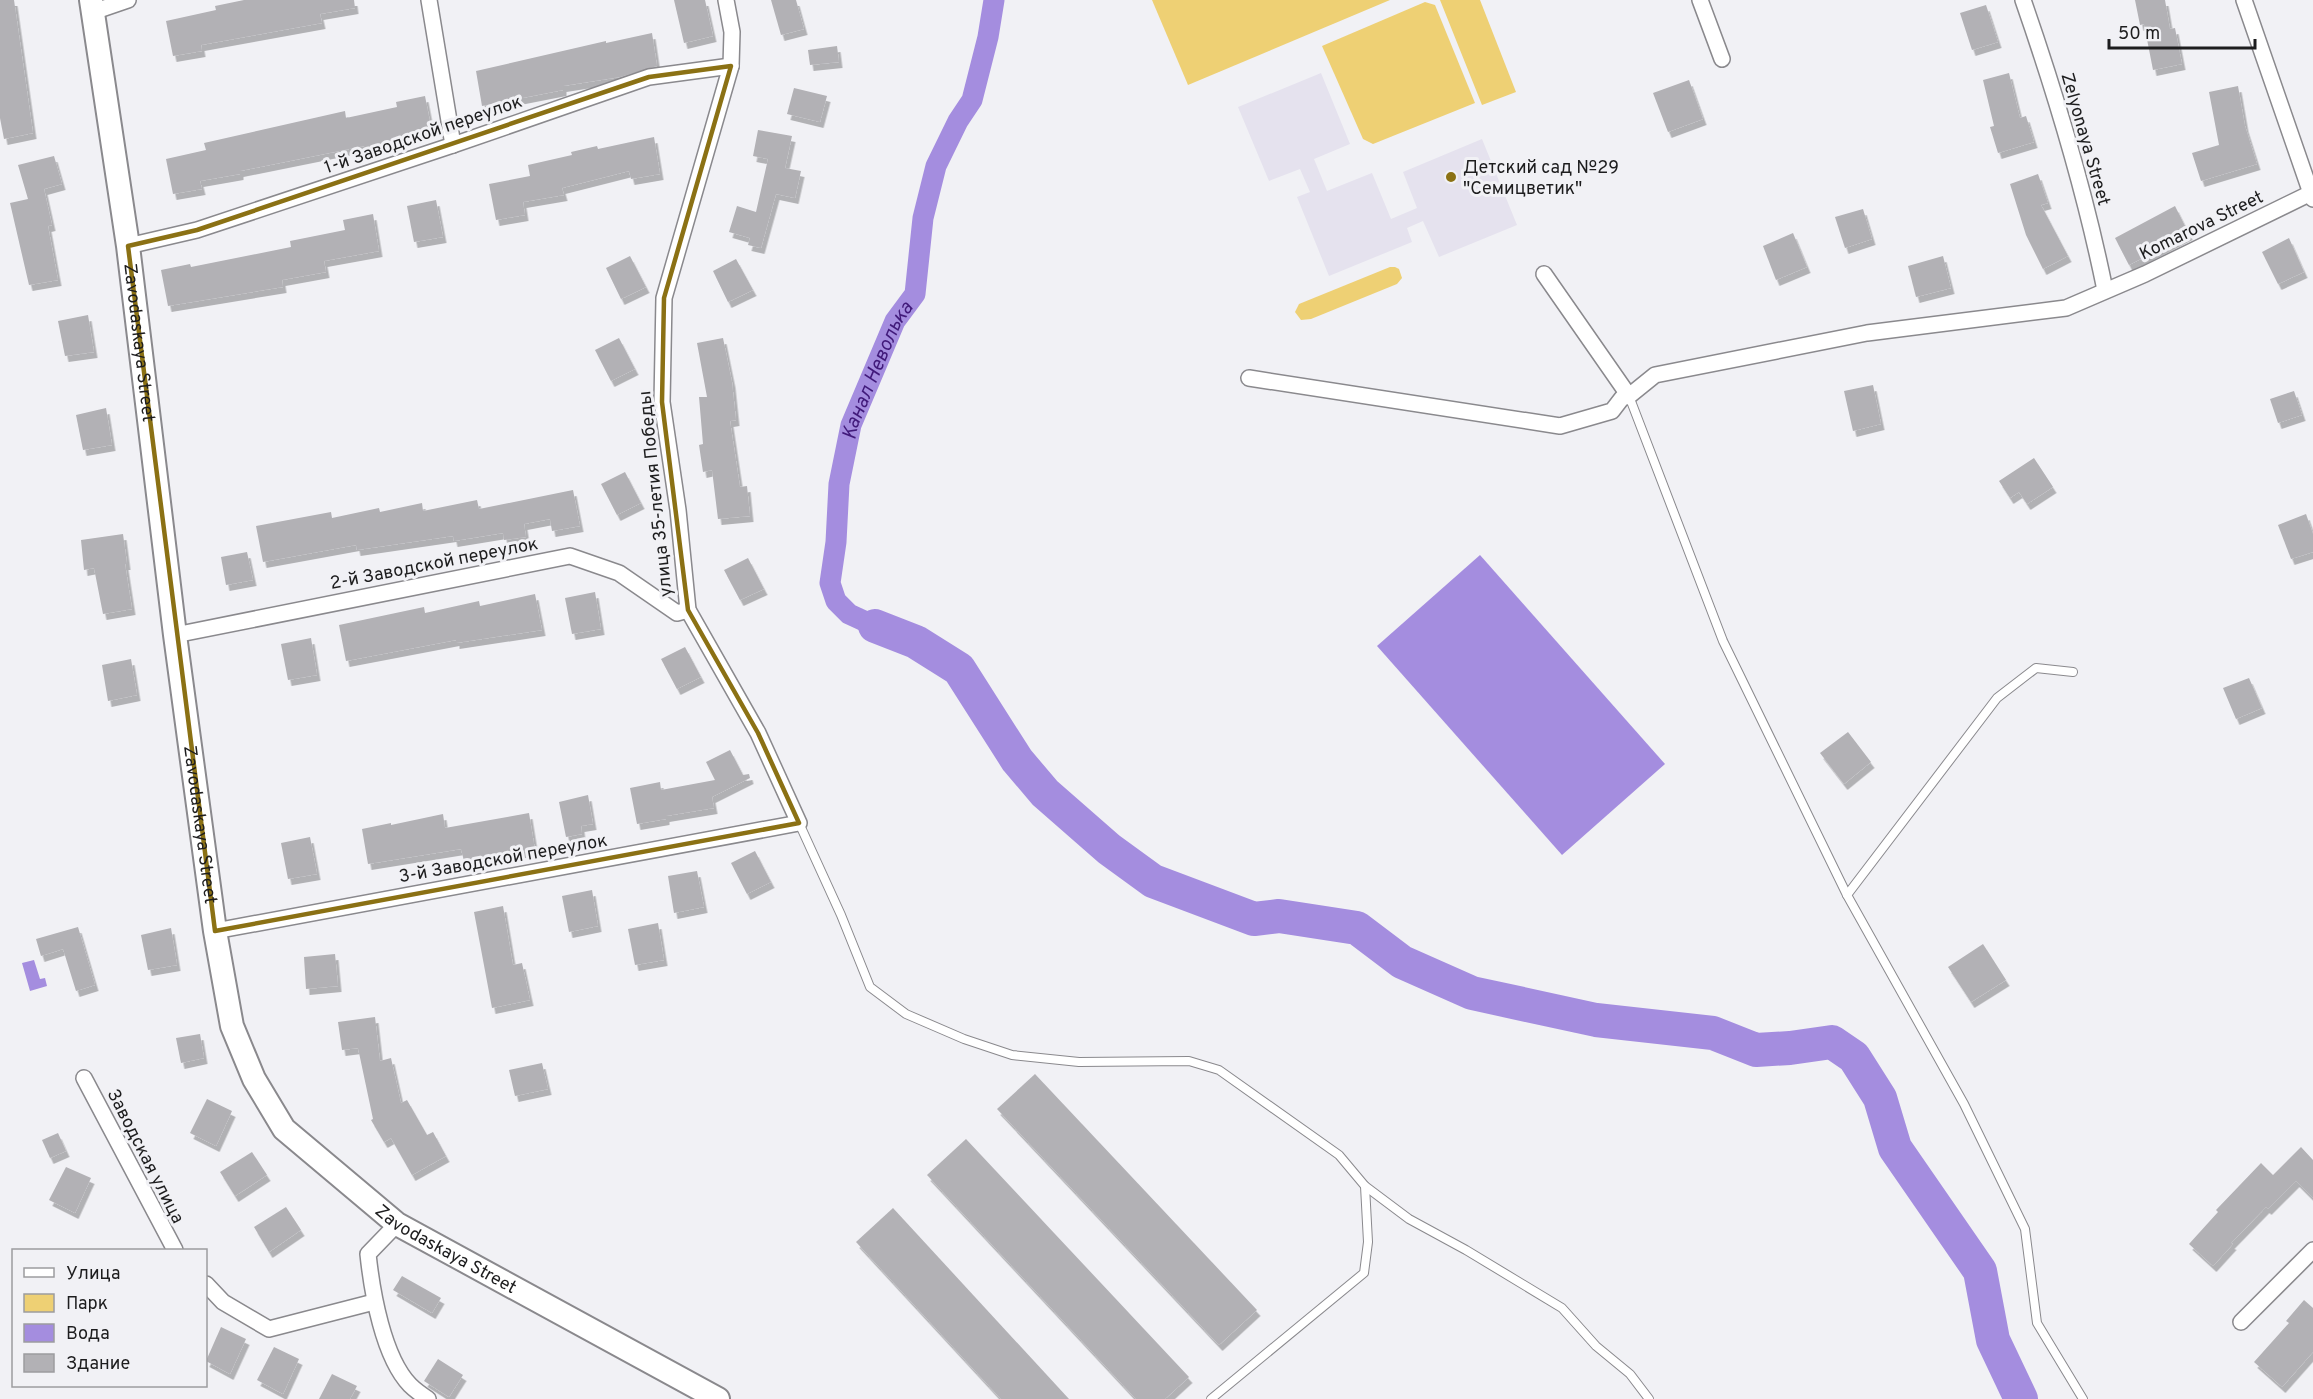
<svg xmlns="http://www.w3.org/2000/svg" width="2313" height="1399" font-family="Overpass,sans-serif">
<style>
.built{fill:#e5e2ee}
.green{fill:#eed074}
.water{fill:#a48ddf}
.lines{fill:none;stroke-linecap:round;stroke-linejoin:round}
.canal{stroke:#a48ddf;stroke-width:21}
.river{stroke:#a48ddf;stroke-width:34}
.building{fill:#b2b1b5;filter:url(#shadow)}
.service-casing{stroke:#8a898d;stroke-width:10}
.minor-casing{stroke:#8a898d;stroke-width:18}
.secondary-casing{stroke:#8a898d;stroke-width:26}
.service{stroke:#fff;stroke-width:8}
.minor{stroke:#fff;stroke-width:15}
.secondary{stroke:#fff;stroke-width:22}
.marked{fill:none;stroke:#8b7114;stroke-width:4.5;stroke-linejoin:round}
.poi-dot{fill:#8b7114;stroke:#f1f1f5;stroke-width:2}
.labels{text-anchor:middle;stroke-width:6;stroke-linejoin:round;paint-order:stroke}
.street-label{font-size:18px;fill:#1d1d1e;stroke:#f1f1f5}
.poi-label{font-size:18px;fill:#1d1d1e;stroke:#f1f1f5;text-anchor:start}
.water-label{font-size:20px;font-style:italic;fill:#411a7a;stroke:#f1f1f5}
</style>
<defs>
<filter id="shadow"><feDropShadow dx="3.5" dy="6" stdDeviation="0" flood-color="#0004"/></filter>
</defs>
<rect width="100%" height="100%" fill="#f1f1f5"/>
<path class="built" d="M1321,73l29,71 -36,15 13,32 45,-18 19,46 26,-11 -14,-36 79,-33 35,86 -78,32 -16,-36 -16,7 5,14 -83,34 -32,-79 13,-5 -10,-23 -31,12 -31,-74z"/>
<g class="green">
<path d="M1152,0h238l-202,85z"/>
<path d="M1440,0h40l36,92 -34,13z"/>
<path d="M1425,2l10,3 40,98 -102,41 -10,-5 -41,-93z"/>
<path d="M1390,267h5l4,2 3,9 -5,6 -86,35 -10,1 -6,-8 4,-8z"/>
</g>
<g class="water">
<path d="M1480,555l185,209 -103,91 -185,-209z"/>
<path d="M34,960l6,19 5,-1 2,8 -17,5 -8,-28z"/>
</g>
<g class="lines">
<path class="canal" id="s1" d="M875,626l-26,-12 -13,-13 -6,-18 6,-41 3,-58 12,-59 44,-104 20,-27 8,-76 13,-52 22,-45 14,-21 16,-63 6,-37"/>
<path class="river" d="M875,626l41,16 43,27 58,91 28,33 64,56 44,32 101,38 25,-3 78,12 45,34 70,31 124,27 117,13 43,17 34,-2 42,-6 22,15 26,41 15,50 85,123 13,69 28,59"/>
</g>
<g class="building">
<path d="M0,0h14l19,133 -29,6 -4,-21z"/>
<path d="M244,0h110l1,8 -35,6 2,9 -121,22 1,6 -29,5 -7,-35 50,-11 -1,-4z"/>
<path d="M674,0h31l8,36 -29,7z"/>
<path d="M771,0h25l8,29 -23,6z"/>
<path d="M2135,0h30l5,29 5,-1 7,36 -29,6 -9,-46 -4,1z"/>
<path d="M1986,5l12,37 -26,8 -12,-37z"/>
<path d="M652,33l5,33 -37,11 -57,9v4l-81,16 -6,-35 130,-30v2z"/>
<path d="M837,46l2,16 -29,3 -2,-15z"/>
<path d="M2009,73l11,45 6,-2 8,26 -36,11 -8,-26 4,-1 -11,-46z"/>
<path d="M1689,80l14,39 -35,13 -15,-39z"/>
<path d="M2238,86l7,40 12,38 -56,17 -9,-28 27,-8 -10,-53z"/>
<path d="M794,88l33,8 -7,26 -33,-8z"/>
<path d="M425,96l7,36 -39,7 1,7 -29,5 -1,-5 -124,25v3l-40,7 2,8 -29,5 -7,-35 40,-9 -2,-7 141,-32 1,7 51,-11 -1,-5z"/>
<path d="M758,130l34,6 -7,32 16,3 -6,27 -19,-4 -15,54 -13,-3 2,-7 -21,-6 8,-26 19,6 12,-53 -15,-3z"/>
<path d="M654,137l6,37 -29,5 -2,-8 -67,17 2,7 -41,7 2,13 -29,5 -7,-36 41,-8 -2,-11 44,-10 -1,-3 26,-6 1,3z"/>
<path d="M54,156l8,28 -18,5 8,36 -4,1 10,54 -29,5 -19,-82 18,-4 -10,-34z"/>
<path d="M2038,174l10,29 -7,2 27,51 -25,13 -17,-34 -16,-51z"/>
<path d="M436,200l7,37 -29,5 -7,-36z"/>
<path d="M2175,206l14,28 -60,31 -14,-27z"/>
<path d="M1863,209l9,30 -27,9 -10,-31z"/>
<path d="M373,214l6,37 -55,10 2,11 -44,8 1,7 -115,19 -7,-36 29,-6 1,3 100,-20 -1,-6 55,-11 -2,-10z"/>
<path d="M1793,233l14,34 -31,13 -13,-34z"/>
<path d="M2289,238l15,34 -26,12 -16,-32z"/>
<path d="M630,256l16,31 -25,12 -15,-31z"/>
<path d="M1943,256l8,32 -35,9 -8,-31z"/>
<path d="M736,259l17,31 -25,12 -15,-31z"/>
<path d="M88,315l6,37 -29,4 -7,-35z"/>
<path d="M619,338l16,31 -24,12 -16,-31z"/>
<path d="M723,338l9,44 4,38 -6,1 10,66 7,-1 3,30 -32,3 -6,-49 -9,2 -4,-27 4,-1 -4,-47h8l-10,-54z"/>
<path d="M1873,385l8,39 -28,7 -9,-40z"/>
<path d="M2294,391l8,24 -24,8 -8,-24z"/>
<path d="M106,408l6,37 -29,5 -7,-35z"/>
<path d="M2034,458l19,29 -26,17 -8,-12 -9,6 -11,-17z"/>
<path d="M625,472l16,31 -24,12 -16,-31z"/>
<path d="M573,490l7,36 -28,5 -2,-12 -26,5 2,13 -22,3 -1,-7 -49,8 -1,-5 -96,14 -1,-5 -93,17 -7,-36 75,-14 1,6 47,-10 1,4 42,-9 1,8 54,-11 2,9z"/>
<path d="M2306,514l7,20v18l-22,7 -13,-34z"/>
<path d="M123,534l4,30h-2l7,45 -29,5 -9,-46 -10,2 -3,-30z"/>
<path d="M247,552l6,28 -27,5 -5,-28z"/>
<path d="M748,558l16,31 -24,11 -16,-30z"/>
<path d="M595,592l6,37 -29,5 -7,-36z"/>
<path d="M535,594l7,36 -86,13v-3l-110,21 -7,-36 85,-18 1,6 54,-12 1,5z"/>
<path d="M311,638l6,37 -29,5 -7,-36z"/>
<path d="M685,647l16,30 -24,12 -16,-30z"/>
<path d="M131,659l6,36 -29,6 -6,-36z"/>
<path d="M2249,678l13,30 -26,11 -13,-31z"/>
<path d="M1848,732l23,30 -27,22 -24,-31z"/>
<path d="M730,750l13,25 6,-1 1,4 -38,19 2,11 -48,8v3l-29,5 -7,-36 30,-6 1,8 54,-10 -9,-18z"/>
<path d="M588,795l5,29 -12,2 1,8 -16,3 -7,-35z"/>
<path d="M529,813l6,37 -71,11 -3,-12 -93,15 -6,-35 29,-6v2l52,-11 2,14z"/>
<path d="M310,837l7,37 -29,5 -7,-36z"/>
<path d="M755,851l16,31 -24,12 -16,-31z"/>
<path d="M697,871l7,36 -30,6 -6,-37z"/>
<path d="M592,890l6,36 -29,6 -7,-36z"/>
<path d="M503,906l10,59 9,-2 8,37 -38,8 -18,-96z"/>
<path d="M658,923l6,37 -29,5 -7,-36z"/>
<path d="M78,927l17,58 -19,6 -13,-42 -22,7 -5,-17z"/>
<path d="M171,928l6,37 -29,5 -7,-35z"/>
<path d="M1983,944l23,36 -35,22 -23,-35z"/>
<path d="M335,954l3,32 -32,3 -2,-32z"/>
<path d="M375,1017l5,44 11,-3 10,45 6,-3 20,35 6,-3 13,24 -34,19 -21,-37 -7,4 -13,-22 2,-1 -15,-71 -16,2 -4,-28z"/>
<path d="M200,1034l4,24 -23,5 -5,-25z"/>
<path d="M542,1063l6,26 -33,7 -6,-26z"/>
<path d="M1035,1074l222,236 -38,35 -222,-236z"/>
<path d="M207,1099l25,12 -16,35 -26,-13z"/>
<path d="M58,1133l8,18 -16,7 -8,-18z"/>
<path d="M966,1139l223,238 -24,22h-29l-209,-224z"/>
<path d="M2301,1147l12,13v38l-17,-17 -28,28 -2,-2 -35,36 2,1 -20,22 -24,-22 29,-32 -2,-2 45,-47 12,12z"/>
<path d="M252,1152l15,23 -32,21 -15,-24z"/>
<path d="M66,1167l25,11 -16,35 -26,-13z"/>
<path d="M286,1207l15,23 -32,22 -15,-25z"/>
<path d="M893,1208l176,191h-68l-145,-157z"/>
<path d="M402,1276l39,22 -9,15 -39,-23z"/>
<path d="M2304,1300l9,8v44l-31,35 -28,-25 35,-39 -3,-2z"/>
<path d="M221,1327l25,12 -16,35 -24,-13z"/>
<path d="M274,1347l25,12 -16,35 -26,-14z"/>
<path d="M438,1359l25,16 -14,22 -25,-16z"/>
<path d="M332,1374l25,12 -7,13h-31z"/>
</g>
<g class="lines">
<g class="service-casing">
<g id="service">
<path d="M1629,396l94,245 124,254 117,209 61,125 12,94 46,76"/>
<path d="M799,823l42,92 29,72 36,27 58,25 48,16 67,7 110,-1 30,9 120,85 26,31 3,56 -4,31 -153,126"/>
<path d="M1847,895l150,-197 39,-30 37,4"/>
<path d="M1365,1186l44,33 57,31 96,58 34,38 34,28 19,25"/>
</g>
</g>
<g class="minor-casing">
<g id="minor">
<path d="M429,0l24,145"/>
<path d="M1700,0l22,59"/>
<path d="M2023,0c33,95 62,191 82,290"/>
<path d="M2244,0l69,199"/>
<path d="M93,12l35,-12"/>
<path d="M128,246l69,-16 256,-85 196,-68 82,-11"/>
<path d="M1544,274l85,122"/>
<path d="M1249,378l311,48 52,-15 10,-13 7,-2 26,-21 212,-42 199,-25 79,-34 168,-82"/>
<path d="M175,635l395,-79 49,17 58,40 11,-3"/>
<path d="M215,931l584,-108 -41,-90 -70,-123 -10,-100 -16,-108 2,-104 67,-232 1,-34 -6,-32"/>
<path d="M84,1078l91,172"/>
<path d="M397,1224l-29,30c4,38 15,103 42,131 5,5 12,10 18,14"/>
<path d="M206,1284l17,18 46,27 105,-27"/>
<path d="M2241,1322l72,-72"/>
</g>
</g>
<g class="secondary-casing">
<g id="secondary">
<path id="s2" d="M91,0l37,246 47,389 40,296 17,95 22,53 30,50 113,95 321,175"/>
</g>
</g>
<use href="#service" class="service"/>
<use href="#minor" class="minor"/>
<use href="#secondary" class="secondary"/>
</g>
<path class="marked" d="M731,66l-67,232 -2,104 26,208 70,123 41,90 -584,108 -87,-685 69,-16 452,-153z"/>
<circle class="poi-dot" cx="1451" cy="177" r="6"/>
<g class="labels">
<g class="street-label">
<text transform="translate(423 134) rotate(-19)" y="6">1-й Заводской переулок</text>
<text transform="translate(2086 139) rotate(74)" y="6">Zelyonaya Street</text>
<text transform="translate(2201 225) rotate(-26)" y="6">Komarova Street</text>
<text dy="6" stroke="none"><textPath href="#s2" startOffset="346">Zavodaskaya Street</textPath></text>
<text transform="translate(655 494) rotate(-96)" y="6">улица 35-летия Победы</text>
<text transform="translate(434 563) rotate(-11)" y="6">2-й Заводской переулок</text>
<text dy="6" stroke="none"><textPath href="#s2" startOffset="832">Zavodaskaya Street</textPath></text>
<text transform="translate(503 858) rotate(-10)" y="6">3-й Заводской переулок</text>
<text transform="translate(146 1156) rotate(63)" y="6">Заводская улица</text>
<text dy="6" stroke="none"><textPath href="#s2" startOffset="1354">Zavodaskaya Street</textPath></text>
</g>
<g class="poi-label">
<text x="1463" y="173">Детский сад №29<tspan x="1463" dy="21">"Семицветик"</tspan></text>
</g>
<g class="water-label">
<text dy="7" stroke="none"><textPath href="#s1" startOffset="286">Канал Неволька</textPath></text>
</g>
</g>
<rect x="12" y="1249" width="195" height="138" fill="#f1f1f5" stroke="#9c9c9f" stroke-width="1.5"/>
<rect x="24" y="1268" width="30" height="9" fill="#ffffff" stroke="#9c9c9f" stroke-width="1.5"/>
<text x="66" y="1279" font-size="18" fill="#1d1d1e">Улица</text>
<rect x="24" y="1294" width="30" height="18" fill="#eed074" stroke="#9c9c9f" stroke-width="1.5"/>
<text x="66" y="1309" font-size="18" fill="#1d1d1e">Парк</text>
<rect x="24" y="1324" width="30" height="18" fill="#a48ddf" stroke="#9c9c9f" stroke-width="1.5"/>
<text x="66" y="1339" font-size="18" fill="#1d1d1e">Вода</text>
<rect x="24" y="1354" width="30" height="18" fill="#b2b1b5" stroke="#9c9c9f" stroke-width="1.5"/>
<text x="66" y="1369" font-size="18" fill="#1d1d1e">Здание</text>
<path d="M2109 39v9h146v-9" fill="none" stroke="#1d1d1e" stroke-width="3"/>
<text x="2118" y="39" font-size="18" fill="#1d1d1e" stroke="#f1f1f5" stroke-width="4.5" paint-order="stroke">50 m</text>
</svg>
